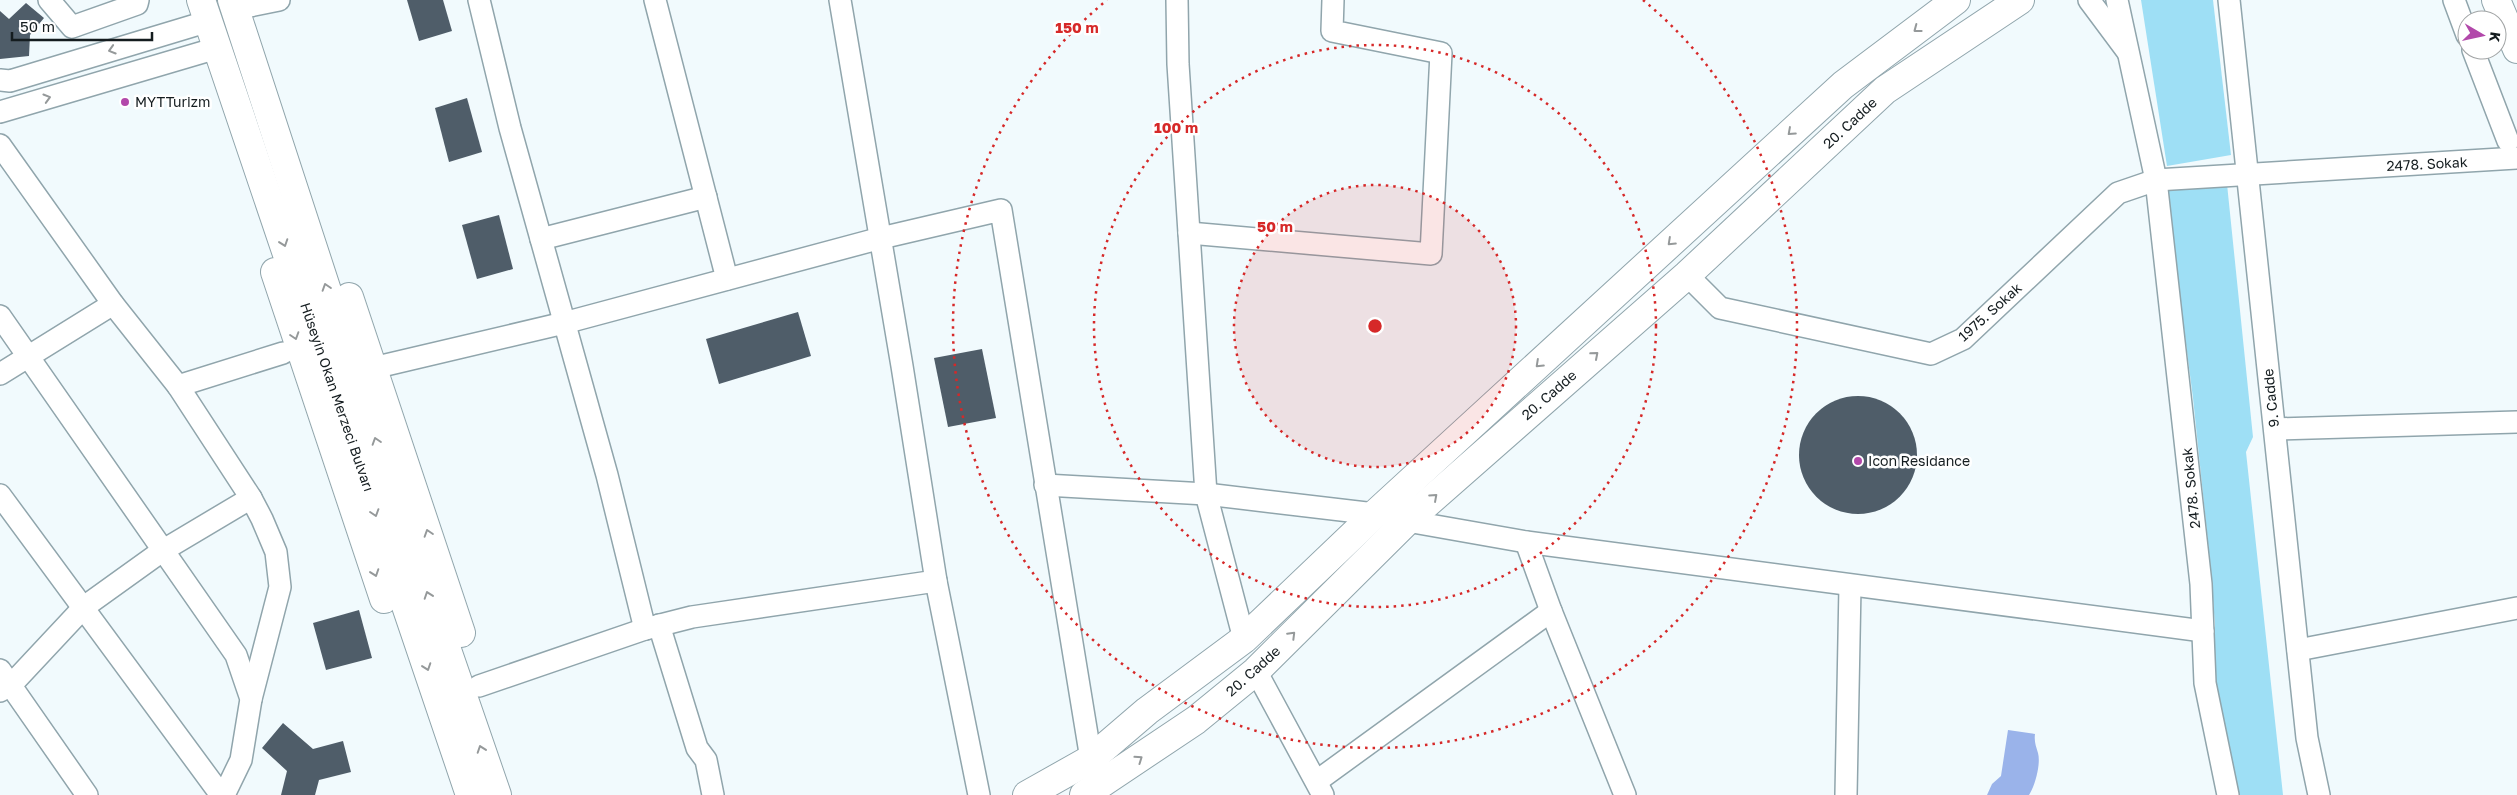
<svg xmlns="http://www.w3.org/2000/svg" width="2517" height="795" font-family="'Golos Text',sans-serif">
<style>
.green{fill:#9edff5}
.water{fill:#9ab3ea}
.building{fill:#4f5d69}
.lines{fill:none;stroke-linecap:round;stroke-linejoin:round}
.street-casing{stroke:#90a5ac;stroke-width:24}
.secondary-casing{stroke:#90a5ac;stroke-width:30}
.primary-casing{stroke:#90a5ac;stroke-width:30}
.street{stroke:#fff;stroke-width:21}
.secondary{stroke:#fff;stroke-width:28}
.primary{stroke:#fff;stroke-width:28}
.oneway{stroke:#95999a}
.ring{fill:none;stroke:#d62828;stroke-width:2.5;stroke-dasharray:2.5 5}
.poi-dot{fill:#b248aa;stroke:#fff;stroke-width:2}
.labels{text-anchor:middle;stroke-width:5;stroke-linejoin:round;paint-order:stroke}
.poi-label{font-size:14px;fill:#141c1f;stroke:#fff;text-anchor:start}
.street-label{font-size:14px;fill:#141c1f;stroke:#fff}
.centre{fill:#d62828;stroke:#fff;stroke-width:2.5}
.ring-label{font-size:15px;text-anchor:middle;font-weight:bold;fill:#d62828;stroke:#fff;stroke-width:5;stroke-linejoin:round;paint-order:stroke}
</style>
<rect width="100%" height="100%" fill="#f1fafd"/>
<g class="green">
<path d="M2141,0h72l18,155 -64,11z"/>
<path d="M2227,184l26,253 -7,15 37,343h-44l-25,-111 1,-60 -7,-82 -15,-144 -27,-208z"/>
</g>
<path class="water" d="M2008,730l27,4c-1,8 1,12 3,19 3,11 -3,33 -9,42h-42l5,-11 9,-8z"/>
<g class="building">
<path d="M407,0h36l9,31 -33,10z"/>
<path d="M26,3l18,15 -14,17 -1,21 -29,3v-48l9,8z"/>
<path d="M467,98l15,54 -33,10 -14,-54z"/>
<path d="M499,215l14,54 -36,10 -15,-54z"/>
<path d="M798,312l13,44 -92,28 -13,-45z"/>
<path d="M982,349l14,69 -48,9 -14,-69z"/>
<circle cx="1858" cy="455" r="59"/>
<path d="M359,610l13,48 -46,12 -13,-47z"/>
<path d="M283,723l30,26 30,-8 8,31 -32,8 -4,15h-34l6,-24 -25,-23z"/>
</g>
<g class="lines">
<g class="street-casing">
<g id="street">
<path d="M49,0l23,27 65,-23 1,-4"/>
<path d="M479,0l31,128 97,347 38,154"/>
<path d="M655,0l72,279"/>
<path d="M840,0l62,366 34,215 43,214"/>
<path d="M1177,0l1,64 28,430 38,145"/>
<path d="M2089,0l38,51"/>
<path d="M2117,0l39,180 45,404 4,99 23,112"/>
<path d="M2229,0l78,738 12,57"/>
<path d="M2454,0l13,35"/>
<path d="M235,9l44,-9"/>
<path d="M2473,50l35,91"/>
<path d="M0,80l10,1 199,-60"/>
<path d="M0,112l217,-64"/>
<path d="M0,145l113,159 65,82 73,112 11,21 14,33 4,35 -29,112"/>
<path d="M1189,233l242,21 10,-201 -109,-22 1,-31"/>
<path d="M541,239l165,-42"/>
<path d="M1687,275l33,33 211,46 32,-15 155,-146 38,-13 361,-22"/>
<path d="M0,316l236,339 15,44 -10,61 -17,35"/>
<path d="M373,368l191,-45 317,-85 120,-28 90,549"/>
<path d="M0,374l113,-70"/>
<path d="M178,386l105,-33"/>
<path d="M2275,429l242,-7"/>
<path d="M1045,485l161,9 169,20"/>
<path d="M0,495l221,300"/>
<path d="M1407,521l119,21 677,89"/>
<path d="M1526,542l25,69 74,184"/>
<path d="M659,625l38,123 9,12 7,35"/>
<path d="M2298,650l219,-42"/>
<path d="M0,670l87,125"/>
<path d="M1256,671l67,124"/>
<path d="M479,686l166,-57 47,-12 244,-36"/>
<path d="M0,691l11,-6 73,-78 78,-56 89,-53"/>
<path d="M1317,781l234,-170"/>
<path d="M1846,795l4,-209"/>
</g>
</g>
<g class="secondary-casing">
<g id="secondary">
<path d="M2496,0l21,49"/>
<path d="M1027,795l64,-36 56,-48 97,-72 131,-125 468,-429 113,-85"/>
<path d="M1084,795l112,-75 60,-49 151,-150 280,-246 198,-185 135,-90"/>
</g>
</g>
<g class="primary-casing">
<g id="primary">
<path d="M201,0l269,795"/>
<path d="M232,0l164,502 101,293"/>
<path d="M275,272l109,327"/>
<path d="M349,297l112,336"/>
</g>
</g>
<use href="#street" class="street"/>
<use href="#secondary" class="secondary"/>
<use href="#primary" class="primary"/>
</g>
<defs><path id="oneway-chevron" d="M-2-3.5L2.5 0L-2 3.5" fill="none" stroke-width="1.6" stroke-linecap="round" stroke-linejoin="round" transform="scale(1.25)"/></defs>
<g class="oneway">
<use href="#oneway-chevron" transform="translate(1917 29) rotate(143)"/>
<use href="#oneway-chevron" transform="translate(112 50) rotate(163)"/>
<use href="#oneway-chevron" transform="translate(47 98) rotate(-16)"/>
<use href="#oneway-chevron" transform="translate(1791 132) rotate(138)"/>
<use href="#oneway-chevron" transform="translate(1671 242) rotate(137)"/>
<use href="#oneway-chevron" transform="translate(284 243) rotate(71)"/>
<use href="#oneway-chevron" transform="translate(326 287) rotate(-108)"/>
<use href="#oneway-chevron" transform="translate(295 336) rotate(72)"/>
<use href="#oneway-chevron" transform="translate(1595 355) rotate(-41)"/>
<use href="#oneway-chevron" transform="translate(1539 364) rotate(137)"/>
<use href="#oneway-chevron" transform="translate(376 441) rotate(-108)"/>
<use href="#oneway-chevron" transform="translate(1434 497) rotate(-42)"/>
<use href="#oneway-chevron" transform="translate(375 513) rotate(72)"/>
<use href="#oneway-chevron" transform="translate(428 533) rotate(-108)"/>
<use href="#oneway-chevron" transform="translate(375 573) rotate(71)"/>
<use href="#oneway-chevron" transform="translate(428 595) rotate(-109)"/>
<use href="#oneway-chevron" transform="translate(1292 635) rotate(-45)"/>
<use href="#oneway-chevron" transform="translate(427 667) rotate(71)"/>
<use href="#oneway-chevron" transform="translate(481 749) rotate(-109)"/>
<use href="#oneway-chevron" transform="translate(1139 759) rotate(-35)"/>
</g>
<circle cx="1375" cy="326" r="141" fill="#d62828" fill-opacity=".12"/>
<g class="ring">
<circle cx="1375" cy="326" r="141"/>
<circle cx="1375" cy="326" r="281"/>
<path d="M1643 0A422 422 0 1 1 1107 0"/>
</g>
<g class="poi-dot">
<circle cx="125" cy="102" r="5"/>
<circle cx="1858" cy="461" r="5"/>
</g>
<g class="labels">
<g class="poi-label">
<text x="135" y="107">MYTTurizm</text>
<text x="1868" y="466">Icon Residance</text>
</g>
<g class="street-label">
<text transform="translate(1850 123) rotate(-43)" y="5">20. Cadde</text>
<text transform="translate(2427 164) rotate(-3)" y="5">2478. Sokak</text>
<text transform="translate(1990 312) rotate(-42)" y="5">1975. Sokak</text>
<text transform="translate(1549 395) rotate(-41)" y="5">20. Cadde</text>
<text transform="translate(337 397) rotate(71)" y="5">Hüseyin Okan Merzeci Bulvarı</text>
<text transform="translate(2271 398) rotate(-96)" y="5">9. Cadde</text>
<text transform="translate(2191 488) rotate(-96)" y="5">2478. Sokak</text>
<text transform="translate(1253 671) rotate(-42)" y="5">20. Cadde</text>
</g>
</g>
<circle cx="1375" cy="326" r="8" class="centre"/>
<g class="ring-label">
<text x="1077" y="33">150 m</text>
<text x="1176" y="133">100 m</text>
<text x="1275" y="232">50 m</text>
</g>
<g transform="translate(2482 35) rotate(99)"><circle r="24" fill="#ffffff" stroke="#a1a4a5"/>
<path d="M0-4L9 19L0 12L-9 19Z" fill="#b248aa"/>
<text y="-8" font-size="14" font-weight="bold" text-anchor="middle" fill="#141c1f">K</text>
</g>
<path d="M12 32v8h140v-8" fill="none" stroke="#141c1f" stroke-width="2.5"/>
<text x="20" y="32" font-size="15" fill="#141c1f" stroke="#ffffff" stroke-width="4" paint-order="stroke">50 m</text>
</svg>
